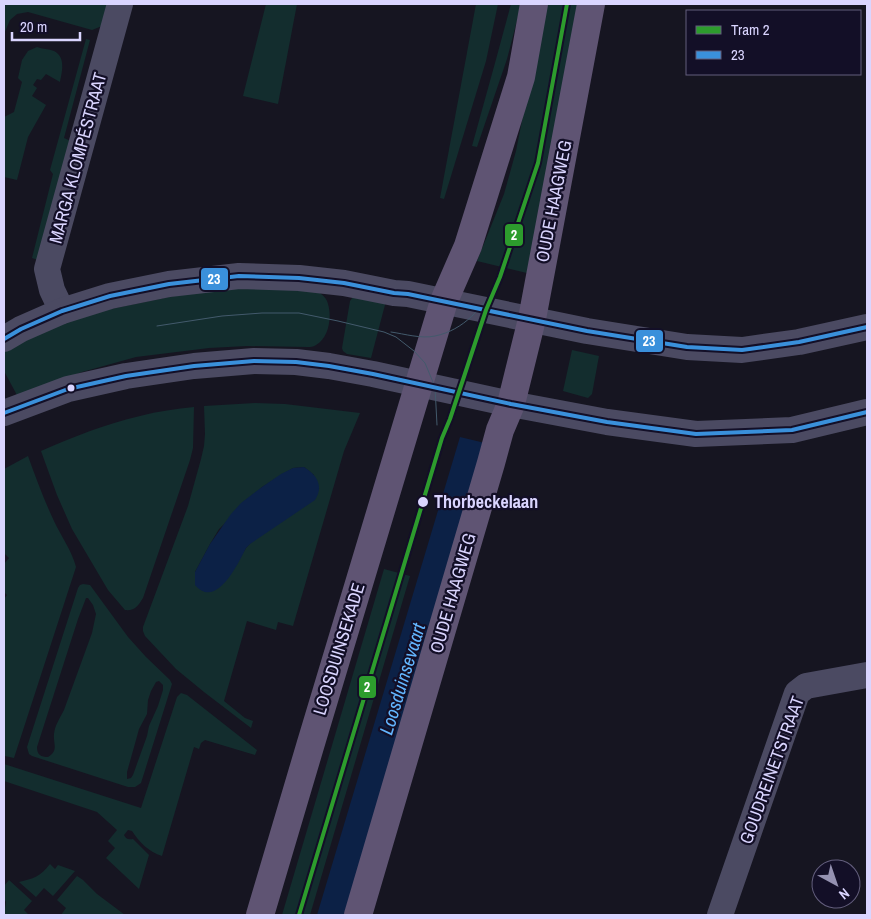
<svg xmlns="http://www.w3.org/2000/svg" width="871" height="919" font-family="'Archivo Narrow',sans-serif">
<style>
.green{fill:#132d2e;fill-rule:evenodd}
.water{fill:#0c2146}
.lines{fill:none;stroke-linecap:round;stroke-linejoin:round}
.minor{stroke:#4b4a62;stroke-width:26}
.major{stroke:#5f5473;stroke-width:28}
.tram{stroke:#435a6c;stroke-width:1}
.bus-1-casing{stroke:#130f27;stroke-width:8}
.bus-1{stroke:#3a90db;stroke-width:4}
.tram-1-casing{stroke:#130f27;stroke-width:8}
.tram-1{stroke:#2d9c2d;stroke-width:4}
.bus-dot{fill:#dad5ff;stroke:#130f27;stroke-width:2}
.labels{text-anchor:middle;stroke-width:4.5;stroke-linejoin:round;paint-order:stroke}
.street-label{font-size:18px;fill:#dad5ff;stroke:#130f27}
.stop-label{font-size:18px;font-weight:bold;fill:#dad5ff;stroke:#130f27;text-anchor:start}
.water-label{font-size:19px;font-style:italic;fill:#63b6ff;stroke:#130f27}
.line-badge{stroke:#130f27;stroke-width:2}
.badge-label{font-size:14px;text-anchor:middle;font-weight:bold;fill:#fff}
</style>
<rect width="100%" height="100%" fill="#161521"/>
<g class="green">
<path d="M4,4h104l-6,22 -10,4 -64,-18 -11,2 -7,6 -6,14z"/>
<path d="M266,4h31l-19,100 -35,-8z"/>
<path d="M476,4h22l-12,57 -42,138 -4,-1z"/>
<path d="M511,4l10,1 -14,54 -30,88 -5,-1 23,-83z"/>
<path d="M545,4h40l-54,270 -54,-13 27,-67 12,-43z"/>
<path d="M86,39l4,1 -26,98 9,4 -32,119 -9,-3 21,-84 -3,-4z"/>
<path d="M37,47c5,2 12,2 17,4 12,6 8,21 6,31l-14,-8 -5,6 -4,-1 -4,6 4,3 -5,8 14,9 -18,32 -11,43 -13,-3v-60l10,-5 8,-30 -4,-4 4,-18 6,-9z"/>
<path d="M218,287l100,4c4,4 9,7 10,13 4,13 1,34 -12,41 -3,2 -6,2 -8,2l-61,-1 -38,2 -73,9 -54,15 -64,25 -14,-26v-20l20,-11 67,-27z"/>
<path d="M353,297l33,4 -15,57 -24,-4 -4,-3 -1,-3 8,-47z"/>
<path d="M572,350l27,6 -7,38 -4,4 -25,-7z"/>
<path d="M255,403l30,1 75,9 -16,38 -51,175 -15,-4 -2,8 -29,-9 -23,80 21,17 8,3 -2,7 -47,-36 -28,-23 -31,-33 -2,-5v-4l45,-121 13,-47 3,-13 1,-12 -1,-28zM304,467l10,8 -68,73 -19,31 -32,-7 15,-28 9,-15 43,-42 31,-19z"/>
<path d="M194,407l-1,41 -3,12 -47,138c-5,8 -8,13 -18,12l-17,-20 -36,-61 -15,-34 -16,-44c32,-14 64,-27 99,-35 18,-5 36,-7 54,-9z"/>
<path d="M28,456c8,22 16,44 26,65 7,15 18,30 22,46l-62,191 -9,-2 -1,4v-161l3,-4 -3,-3v-28l5,-6 -5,-5v-84z"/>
<path d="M384,569l26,7 -100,339h-28z"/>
<path d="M83,584l7,1 38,52 18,20 24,23 2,4 -31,99 -6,4h-7l-96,-31 -3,-2 -2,-7 51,-159 2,-3zM86,598h2l5,7 3,9 -4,19 -28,77c-4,8 -9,15 -10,24 -1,10 5,16 -6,23 -7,0 -11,-2 -11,-10l41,-128zM159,681l4,4v5l-5,16 -9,20 -2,10 -14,39 -2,3 -4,1v-7l9,-32 3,-11 8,-15 1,-14 3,-9 5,-9z"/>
<path d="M181,693l6,2 70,55 -2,5 -50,-15 -4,3 -2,6 -5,-2 -32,109c-13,-4 -23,-14 -30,-25l-4,-1 -4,5c2,4 4,5 9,4l16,16 -10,34 -33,-31 9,-10 -7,-7 9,-11 -20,-18 -93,-31v-17l137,44 36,-111z"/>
<path d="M50,864l5,5 3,-4 17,6 -22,25 -9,-8 -8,9 -17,-15c14,-3 22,-6 31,-18z"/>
<path d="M77,876l6,4 14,14 28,21h-64l5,-7 -9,-8z"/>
<path d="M9,880l23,21 -8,9 5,5h-25l2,-13 -2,-3v-13z"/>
</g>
<g class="water">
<path d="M460,437l25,6 -141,472h-27z"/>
<path d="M304,467c13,8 20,19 11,33l-65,44 -4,4c-8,16 -30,62 -51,37v-13l15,-28 21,-30 10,-11 21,-16 19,-13 12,-6z"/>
</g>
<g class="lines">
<g class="minor">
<path d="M62,311l-10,-21 -5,-21 73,-265"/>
<path d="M4,339l17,-10 41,-18 48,-15 59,-12 70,-8 60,2 45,5 50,10 14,1 179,37 100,16 55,3 57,-8 68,-15"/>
<path d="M4,413l64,-24 58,-13 68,-10 60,-5 42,1 33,4 44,8 138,30 96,18 89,12 96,-4 75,-18"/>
<path d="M720,915l77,-222 9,-7 61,-11"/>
</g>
<g class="major">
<path d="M260,915l51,-172 108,-359 25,-83 24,-55 53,-169 13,-73"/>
<path d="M358,915l133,-452 9,-33 11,-26 21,-85 59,-315"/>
</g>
<g class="tram">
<path d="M157,326l65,-10 40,-3h37l39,8 46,11 12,5 18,14 11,12 10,24 2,38"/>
<path d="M391,332c14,2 30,7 44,4 29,-6 47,-28 62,-52"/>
</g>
<g class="bus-1-casing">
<g id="bus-1">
<path d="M4,339l17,-10 41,-18 48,-15 59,-12 70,-8 60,2 45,5 50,10 14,1 179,37 100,16 55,3 57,-8 68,-15"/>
<path d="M4,413l64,-24 58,-13 68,-10 60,-5 42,1 33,4 44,8 138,30 96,18 89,12 96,-4 75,-18"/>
</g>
</g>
<use href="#bus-1" class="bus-1"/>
<g class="tram-1-casing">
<path id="tram-1" d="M299,915l143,-477 8,-19 36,-109 14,-33 38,-114 29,-159"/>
</g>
<use href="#tram-1" class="tram-1"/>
</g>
<g class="bus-dot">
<circle cx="71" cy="388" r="4.5"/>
<circle cx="423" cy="502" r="6"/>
</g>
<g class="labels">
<g class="street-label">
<text transform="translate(78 158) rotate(-75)" y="6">MARGA KLOMPÉSTRAAT</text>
<text transform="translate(554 201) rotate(-79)" y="6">OUDE HAAGWEG</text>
<text transform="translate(453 593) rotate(-74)" y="6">OUDE HAAGWEG</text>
<text transform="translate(339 649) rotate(-73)" y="6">LOOSDUINSEKADE</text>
<text transform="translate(772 770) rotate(-70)" y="6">GOUDREINETSTRAAT</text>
</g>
<g class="stop-label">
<text x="434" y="508">Thorbeckelaan</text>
</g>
<g class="water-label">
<text transform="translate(402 679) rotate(-73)" y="7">Loosduinsevaart</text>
</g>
</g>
<g class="line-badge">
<rect x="504" y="223" width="20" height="24" rx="5" fill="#2d9c2d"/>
<rect x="200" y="267" width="29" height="24" rx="5" fill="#3a90db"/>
<rect x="635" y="329" width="29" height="24" rx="5" fill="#3a90db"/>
<rect x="358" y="675" width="19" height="24" rx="5" fill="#2d9c2d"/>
</g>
<g class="badge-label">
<text x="514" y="240">2</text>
<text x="214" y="284">23</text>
<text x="649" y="346">23</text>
<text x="367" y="692">2</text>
</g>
<rect width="871" height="919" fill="none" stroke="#dad5ff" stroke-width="10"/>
<rect x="686" y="10" width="175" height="65" fill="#130f27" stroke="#635e7d"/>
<rect x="696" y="26" width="25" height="8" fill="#2d9c2d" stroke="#635e7d"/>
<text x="731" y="35" font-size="15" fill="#dad5ff">Tram 2</text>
<rect x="696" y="51" width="25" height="8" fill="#3a90db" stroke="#635e7d"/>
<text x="731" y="60" font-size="15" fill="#dad5ff">23</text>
<g transform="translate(836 884) rotate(140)"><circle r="24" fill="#130f27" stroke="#635e7d"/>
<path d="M0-4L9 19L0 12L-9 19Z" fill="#9592b1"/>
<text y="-8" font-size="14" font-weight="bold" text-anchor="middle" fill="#dad5ff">N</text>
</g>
<path d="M12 32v8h68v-8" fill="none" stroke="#dad5ff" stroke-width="2.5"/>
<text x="20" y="32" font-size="15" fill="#dad5ff" stroke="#130f27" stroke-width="4" paint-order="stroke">20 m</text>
</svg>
